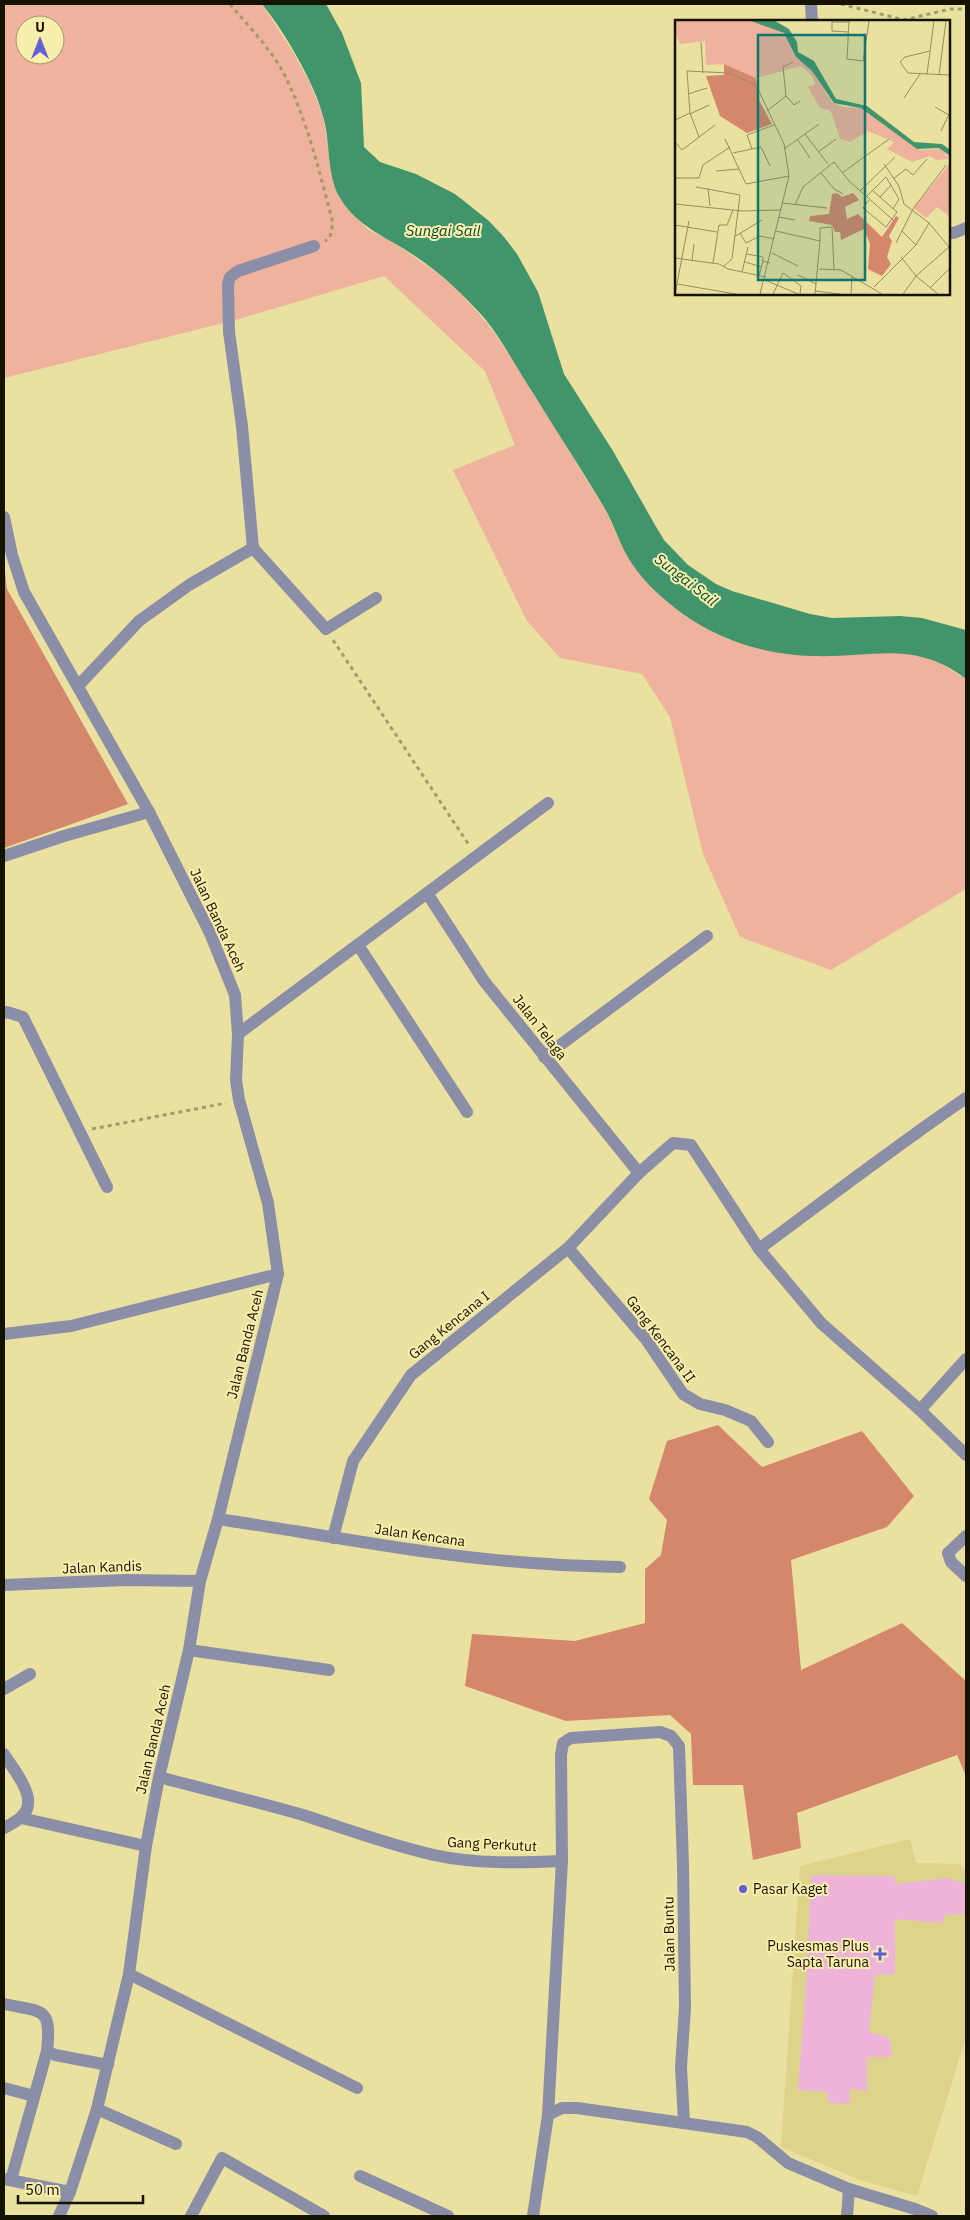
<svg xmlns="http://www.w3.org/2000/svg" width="970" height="2220" font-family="'IBM Plex Sans',sans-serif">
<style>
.built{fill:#ded38a}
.green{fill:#efb29d;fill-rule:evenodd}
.forest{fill:#d4876b}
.water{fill:#40956d}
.building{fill:#edb3d8}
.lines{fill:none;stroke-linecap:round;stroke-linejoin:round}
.path{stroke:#a39b6a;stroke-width:3;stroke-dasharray:4 4;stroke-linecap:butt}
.minor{stroke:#8b8ea7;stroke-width:12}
.tertiary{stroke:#8b8ea7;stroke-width:12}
.poi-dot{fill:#635fd8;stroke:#f7edac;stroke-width:2}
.labels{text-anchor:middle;stroke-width:4;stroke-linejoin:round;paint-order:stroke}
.street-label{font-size:14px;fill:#161200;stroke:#f7edac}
.poi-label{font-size:14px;fill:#161200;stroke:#f7edac;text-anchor:start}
.water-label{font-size:15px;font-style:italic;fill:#01492e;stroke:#f7edac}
.inset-road{fill:none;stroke:#958e5f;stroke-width:1}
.view{fill:#0f766e;fill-opacity:0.15;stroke:#0f766e;stroke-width:2.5}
.inset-edge{fill:none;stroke:#161200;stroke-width:2.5}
</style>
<rect width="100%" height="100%" fill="#eae09f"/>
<path class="built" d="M910,1839l6,24 44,1 6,7v166l-49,159 -57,-16 -79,-33 19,-281z"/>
<path class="green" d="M4,4h258l31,48 16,30 14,33 12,72 6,13 26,29 24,12 45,31 19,15 32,36 28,39 91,149 20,43 25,32 35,30 40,22 111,17 48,-3 30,2 20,6 31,19v210l-135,81 -91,-33 -37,-83 -33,-137 -28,-43 -82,-16 -33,-37 -74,-151 62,-25 -30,-74 -101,-95 -145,43 -235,59zM25,25h30v30h-30z"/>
<g class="forest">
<path d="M4,563l3,26 121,215 -124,44z"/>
<path d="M718,1425l44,42 100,-36 52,65 -27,31 -96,33 10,110 101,-47 64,58v95l-9,-21 -160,58 4,35 -48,12 -10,-75h-50l-2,-51 -21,-19 -104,6 -101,-35 7,-52 103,7 70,-18v-54l16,-14 6,-35 -18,-21 18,-58z"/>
</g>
<path class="water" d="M262,4h64l16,29 19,50 3,64 16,15 36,12 39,20 34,27 15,16 13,17 21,38 26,82 49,77 42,74 9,15 24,25 28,19 16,7 78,23 22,4 68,-2 22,2 44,12v49c-52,-40 -94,-21 -153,-23 -46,-1 -92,-15 -130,-42 -22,-16 -45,-37 -58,-62 -7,-14 -12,-29 -20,-43 -22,-38 -47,-75 -70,-113 -17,-25 -30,-52 -49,-76 -21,-24 -44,-46 -71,-64 -26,-18 -57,-28 -75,-58 -14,-24 -9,-56 -17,-82 -9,-34 -39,-85 -61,-112z"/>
<path class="building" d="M811,1875l84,1v8l53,-6 18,6v30l-22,1 -1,8 -48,-4v55l-20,1 -6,57 21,6 2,19h-25v34l-17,-2v15l-22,-1v-11l-30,-2 8,-103z"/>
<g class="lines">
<g class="path">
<path d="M230,4c19,23 45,49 57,76 22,46 33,95 46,143l-3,14 -5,4"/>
<path d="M841,4l63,16 46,-11h16"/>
<path d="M333,640l136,205"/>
<path d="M92,1129l134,-26"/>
</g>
<g class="minor">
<path d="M811,4l1,17"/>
<path d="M949,233h5l12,-5"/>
<path d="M314,246l-76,25 -8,6 -2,7 1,48 13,94 11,122 73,81 50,-31"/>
<path d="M4,517l8,38 12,37 125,220 61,121 25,62 3,39 -2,46 3,20 29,103 10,71 -60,245 -18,62"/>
<path d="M78,686l61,-65 50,-36 64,-37"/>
<path d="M4,856l60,-20 85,-24"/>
<path d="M427,893l57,88 155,192"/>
<path d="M358,945l109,167"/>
<path d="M4,1013l3,-1 16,5 84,170"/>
<path d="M238,1034l310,-231"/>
<path d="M544,1057l163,-121"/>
<path d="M568,1248l77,90 38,56 17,10 25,6 26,11 17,21"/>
<path d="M759,1249c69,-51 137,-103 207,-151"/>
<path d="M4,1334l67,-8 207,-52"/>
<path d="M920,1410l46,-51"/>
<path d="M218,1519c109,16 220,39 330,45 24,2 48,2 72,3"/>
<path d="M966,1536l-18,17 3,9 15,14"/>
<path d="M333,1538l20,-77 58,-86 157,-127 71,-75 34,-30 18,2 68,104 62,74 99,87 46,45"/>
<path d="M189,1650l140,20"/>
<path d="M4,1689l26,-15"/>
<path d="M4,1754c10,17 37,46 17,63 -5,5 -12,8 -17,11"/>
<path d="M159,1777c48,13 96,24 144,38 43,14 86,30 131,40 41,9 86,8 128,6l-1,-106 2,-12 8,-5 89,-6 11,4 8,10 4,119 2,143 -4,59 3,55"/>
<path d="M21,1818l125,28"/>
<path d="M129,1974l228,114"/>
<path d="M4,2004c38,8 48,2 43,47l8,4 53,10"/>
<path d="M4,2088l30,8"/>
<path d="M97,2109l79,35"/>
<path d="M548,2115l14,-7h15l170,24 10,5 31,26 61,26 66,20 17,7"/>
<path d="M360,2176l88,40"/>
<path d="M4,2179l66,13"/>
<path d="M11,2180l36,-129"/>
<path d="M191,2216l31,-58 102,58"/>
<path d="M533,2216l15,-101 14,-254"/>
<path d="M847,2216l2,-27"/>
</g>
<path class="tertiary" d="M4,1585l122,-5 74,1 -11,69 -30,127 -13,69 -17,128 -32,135 -27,83 -11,24"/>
</g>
<g class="poi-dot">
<circle cx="743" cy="1889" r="5"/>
<path d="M877.5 1946.5h5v5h5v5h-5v5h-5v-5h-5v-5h5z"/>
</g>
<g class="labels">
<g class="street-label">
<text transform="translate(218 920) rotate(65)" y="5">Jalan Banda Aceh</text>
<text transform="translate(540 1027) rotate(52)" y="5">Jalan Telaga</text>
<text transform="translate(449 1325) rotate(-39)" y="5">Gang Kencana I</text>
<text transform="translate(661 1339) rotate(53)" y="5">Gang Kencana II</text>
<text transform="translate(245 1344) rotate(-76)" y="5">Jalan Banda Aceh</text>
<text transform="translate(420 1535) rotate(8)" y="5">Jalan Kencana</text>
<text transform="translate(102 1567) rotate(-2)" y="5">Jalan Kandis</text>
<text transform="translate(153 1739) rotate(-77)" y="5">Jalan Banda Aceh</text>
<text transform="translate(492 1844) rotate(3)" y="5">Gang Perkutut</text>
<text transform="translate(669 1934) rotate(-91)" y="5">Jalan Buntu</text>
</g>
<g class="poi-label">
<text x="753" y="1894">Pasar Kaget</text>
<text x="869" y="1951" text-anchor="end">Puskesmas Plus<tspan x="869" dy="16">Sapta Taruna</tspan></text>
</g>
<g class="water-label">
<text x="443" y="236">Sungai Sail</text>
<text transform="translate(686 580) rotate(38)" y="5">Sungai Sail</text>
</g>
</g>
<g transform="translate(675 20)">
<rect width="275" height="275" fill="#eae09f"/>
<path d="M0,1h76l27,8 11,9 7,19 16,14 20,31 11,5 18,1 59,42 21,-1 9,10 -14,1 -6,-4 -18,6 -25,-13 7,-6 -2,-2 -24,-10 -18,11 -10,-3 -8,-25 -3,-4 -9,-2 -12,-21 7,-3 -3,-8 -11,-10 -45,12 -32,-14 -18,1 -1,-24 -25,3 -5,-11zM275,143v54l-13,-10 -11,11 -12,-10z" fill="#efb29d"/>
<path d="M49,44l32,14 3,22 13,24 -25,9 -27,-17 -14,-40 18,-1zM162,173l5,4 11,-4 6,7 -14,7 2,12 11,-5 24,23 14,-21 3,2 -10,18 3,5 -5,16 4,7 -9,12 -14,-7 2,-25 -6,-15 -23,11 -1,-8h-5l-3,-7 -23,-4 1,-5 19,-2 3,-20z" fill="#d4876b"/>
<path d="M76,1h24l14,8 8,13 1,10 16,9 22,38 31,7 47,36 28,2 7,5 1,7 -11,-8 -22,1 -56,-41 -27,-5 -22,-32 -16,-14 -12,-24z" fill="#40956d"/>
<path class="inset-road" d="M157,1v10l16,1M174,1l-2,38 16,2 6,-40M157,2h17M26,22l2,31M255,31l-25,6 -5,5 8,11 42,2M118,42l-10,5 3,29 8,9 6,-4M252,54l7,-53M264,55l7,-54M13,74l19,-6M229,78l16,-24M260,87l14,8M92,91l19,-15M15,93l9,24M15,94l19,-9M0,100l15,-7 -3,-42 42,2 27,12 28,59 5,32 -29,118M266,111l9,-19M130,114l23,30M50,119l21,45 43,-8M123,120l12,18M1,123l6,7 33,-25M77,129l-5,-14 27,-10M109,129l35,-25M143,132l18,-13M58,133l28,-6 9,19M209,144l15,22 5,18 25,19 20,24M41,151l23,-2M146,153l13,16 9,5M167,153l47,-34M0,158h24l4,-13 27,-18M218,159l13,-10 7,6 14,-16M21,167l44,8 -8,64 -9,8M33,168l2,18M185,171l35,-34M191,177l20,-20 13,22 -6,10M205,177l11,-12M194,180l-6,8 23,19 11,-15 -24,-21M107,183l45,5M0,184l67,7 38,-1M120,185l8,-18 31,-25 15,19 44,39M104,197l16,3M0,205l42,7M101,211l44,10v-13l12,-1 2,42M227,211l14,14M65,213l6,10 14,-7 14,3M59,217l28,-17M221,223l17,-34 33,-44M97,233l26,13M72,234l16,3v4l7,2M226,237l15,19 22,18M0,238l44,6 9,5 38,8M17,241l2,-17M70,242l17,5M38,243l6,-38h8l6,-15M144,249l22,1 41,24M67,252l6,-25M123,255l18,9M84,256l4,-15M90,260l33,14M2,264l59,10M199,267l42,-42 13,-22M255,268l20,-20M140,271l25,3M0,274l14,-73M98,274l10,-21 18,13 -1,8M140,274l5,-53M176,274l1,-17M228,274l13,-18 33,-29"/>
<path class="view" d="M83,15h107v245h-107z"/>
<rect width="275" height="275" class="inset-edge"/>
</g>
<rect width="970" height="2220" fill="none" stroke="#161200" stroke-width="10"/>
<g transform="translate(40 40)"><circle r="24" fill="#f7edac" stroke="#9d9567"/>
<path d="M0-4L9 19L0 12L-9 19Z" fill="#635fd8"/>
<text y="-8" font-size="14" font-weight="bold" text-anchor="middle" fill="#161200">U</text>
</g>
<path d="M18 2195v8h125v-8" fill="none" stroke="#161200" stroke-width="2.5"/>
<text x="25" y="2195" font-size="15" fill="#161200" stroke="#f7edac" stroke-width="4" paint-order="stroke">50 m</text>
</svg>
